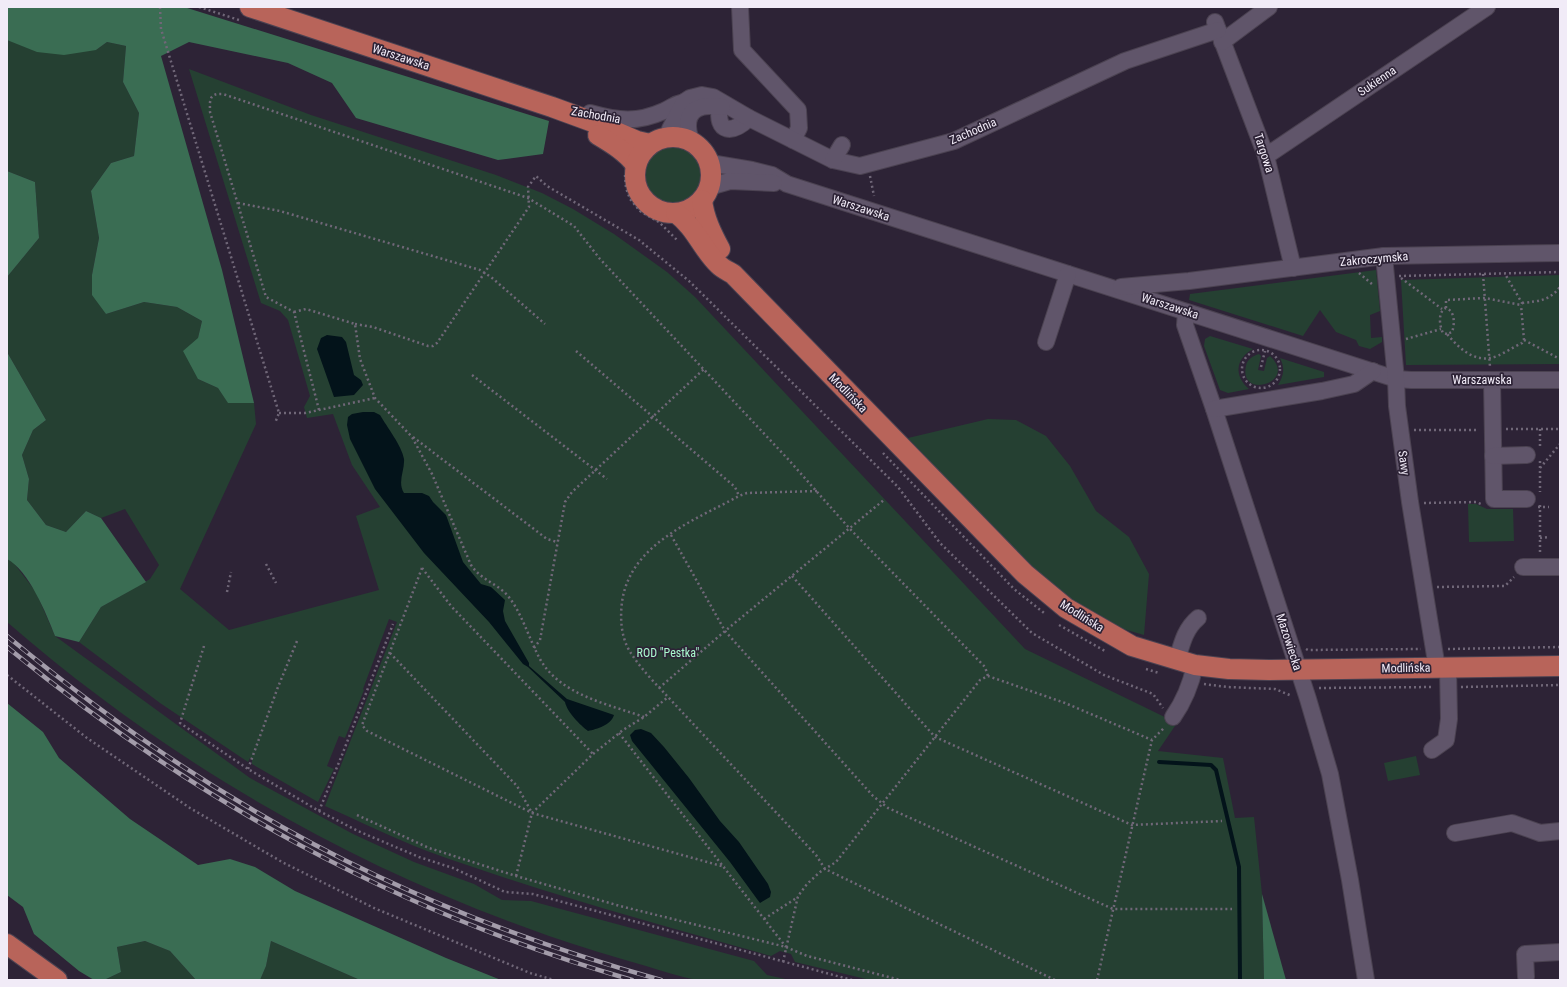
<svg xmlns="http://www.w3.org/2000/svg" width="1567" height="987" font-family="'Roboto Condensed',sans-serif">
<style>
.green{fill:#254032}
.forest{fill:#3a6d53}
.water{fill:#03131a}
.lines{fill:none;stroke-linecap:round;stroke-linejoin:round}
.stream{stroke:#03131a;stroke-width:4}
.minor-casing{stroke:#4b4251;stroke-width:18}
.major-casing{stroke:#4b4251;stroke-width:22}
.path{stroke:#706778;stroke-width:2.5;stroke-dasharray:2 3;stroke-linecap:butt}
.minor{stroke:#60556a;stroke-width:16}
.major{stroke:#b8645a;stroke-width:20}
.rail-casing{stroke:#a39caa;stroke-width:4.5}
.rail{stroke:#2d2336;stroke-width:3;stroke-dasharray:9;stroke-linecap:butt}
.labels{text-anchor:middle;stroke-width:3.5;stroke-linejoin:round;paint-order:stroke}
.street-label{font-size:12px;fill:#f1ebf7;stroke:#2d2336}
.park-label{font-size:12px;fill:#a9f9ce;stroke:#2d2336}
</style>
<rect width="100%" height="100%" fill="#2d2336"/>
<g class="green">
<path d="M7,40l89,10 11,-8 19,4 -3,36 16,31 -5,43 -23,7 -20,28 8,47 -7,37 14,39 38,-12 33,5 25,14 -4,17v41l20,9 10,14 26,1 2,21 -76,165 49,41 150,-40 -23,-74 24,-9 -28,-42 -19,-51 -26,4 -3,-11 6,-11 -22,-76 -8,-9 -19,-8 -72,-234 122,46 185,60 46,18 31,16 41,25 53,38 28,25 330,352 152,74 -19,28 65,7 12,60 19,-1 8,77 2,86h-394l-75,-18 -4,-8 -11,-3 -9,5c-115,-32 -231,-64 -344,-105 -34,-13 -68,-30 -102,-45l72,-184 -8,-3 -26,70 1,1 -19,48 -6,-2 -12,30 7,3 -16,33 -66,-38v-4l-2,-2 -2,4 -88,-59 -81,-61 22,-35 49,-28 9,-14 -34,-56 -24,9 -15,-7 -20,21 -20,-7 -19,-25 2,-21 -7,-24 11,-25 13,-10 -39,-68v-75l32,-39 -4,-56 -28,-11z"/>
<circle cx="673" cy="175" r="30"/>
<path d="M1376,270l4,41 -10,4 1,23 11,-1v5l-12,7 -11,-3 -3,-6 -20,-8 -16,-22 -17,26 -114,-36 1,-6z"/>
<path d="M1560,275v89l-154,1 -5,-85z"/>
<path d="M1210,336l43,13c-18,10 -19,27 -4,40l-21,4 -8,-3 -16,-44 1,-7z"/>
<path d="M1259,354l2,2 -3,14 6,1 3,-13 3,-2c29,27 -32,44 -24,10 1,-7 7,-10 13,-12z"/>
<path d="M1280,358l44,14v5l-46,8c6,-10 7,-17 2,-27z"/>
<path d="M988,419l28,1 30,16 24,30 26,45 33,26 20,37 -5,61 -38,-11 -38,-21 -35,-31 -125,-134z"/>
<path d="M1468,504h8l11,5h26l1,32 -45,1z"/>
<path d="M7,559l6,3 23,30 19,44 195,142 103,56 61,28 60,22 28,16 29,1 223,60 13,14 23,5c-21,0 -41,0 -62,0 -10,0 -21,1 -31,0 -17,-3 -34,-9 -51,-14 -32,-9 -65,-19 -97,-30 -200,-70 -382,-175 -542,-314z"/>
<path d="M1416,756l4,19 -32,6 -4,-18z"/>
<path d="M145,941l25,10 26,29h-92l17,-8 -4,-25z"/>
<path d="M271,941l89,39h-100l6,-14z"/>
</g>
<g class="forest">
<path d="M7,7h177l365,114 -6,33 -45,6 -142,-42 -24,-35 -44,-20 -99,-21 -28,14 61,214 32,133h-26l-10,-15 -20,-9 -15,-28 15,-13 4,-17 -25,-14 -33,-5 -38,12 -14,-19v-20l7,-37 -8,-47 20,-28 23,-7 5,-43 -16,-31 3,-36 -19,-4 -11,8 -32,5 -27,-3 -30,-12z"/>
<path d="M7,171l28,11 4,56 -32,39z"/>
<path d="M7,352l39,68 -13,10 -11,25 7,24 -2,21 19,25 20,7 20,-21 15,7 45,64 -45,25 -22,35 -24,-6c-9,-23 -26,-65 -48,-77z"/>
<path d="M7,703l36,29 16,26 71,61 68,46 32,-6 25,8 40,24 151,67 55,22h-141l-89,-39 -5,25 -6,14h-64l-26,-29 -25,-10 -28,6 4,25 -17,8h-10l-15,-9 -45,-37 -11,-27 -16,-12z"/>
<path d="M1262,894l24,86h-22z"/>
</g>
<g class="water">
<path d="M327,335l15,2 4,5 8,33 7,5 2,5 -9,10 -20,2 -17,-48 4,-11z"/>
<path d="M363,412h11l6,3c7,12 22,31 24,44 1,11 -7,23 0,34h18l7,3 4,6 13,13 17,47 18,22 10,3 14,13 -2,11 2,10 24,42v3l38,33 47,16c-3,10 -17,14 -26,16 -8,-6 -21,-19 -23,-29l-37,-35 -5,-3 -34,-42 -65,-69 -49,-64 -25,-50 -3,-14 1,-8 4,-3z"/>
<path d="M641,729l10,4 13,14 25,31 31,43 19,21 29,42 3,8 -1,5 -10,6 -3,-4 -27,-37 -98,-121 -2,-6 5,-5z"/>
</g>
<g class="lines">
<path class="stream" d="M1159,762l52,3 5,5 23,97 1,113"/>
<g class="minor-casing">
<g id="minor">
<path d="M740,7l2,43 56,60 1,18 -6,12"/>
<path d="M1215,22l51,134 27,112"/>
<path d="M1222,42l47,-35"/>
<path d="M720,106c-5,28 13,28 29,12"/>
<path d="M590,113c29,8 47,10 74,-2 9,-4 10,-7 20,-9"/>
<path d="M669,137l1,-8 14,-27 6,-4 12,-3 11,2 36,21 84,42 27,6 94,-25 171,-80 93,-31"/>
<path d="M692,142c-6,-13 -7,-31 10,-35 6,-2 13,-1 20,0"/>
<path d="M1266,156l221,-149"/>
<path d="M833,160l9,-15"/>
<path d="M710,163l42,7 20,5 15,9 609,195 15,1h149"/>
<path d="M709,187l21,-6 44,2"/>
<path d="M1384,256l12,123 1,27 13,96 27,166"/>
<path d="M1121,287l68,-6 195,-25 176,-3"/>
<path d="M1186,312l-1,13 29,84 94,290 22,75 20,106 16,100"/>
<path d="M1046,342l22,-68"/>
<path d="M1492,380l2,119h33"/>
<path d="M1214,409l108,-18 32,-7 19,-13"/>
<path d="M1493,456l34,-1"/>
<path d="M1523,567h37"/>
<path d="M1177,660c5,-17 8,-31 21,-42"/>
<path d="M1173,717c12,-17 18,-33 22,-52"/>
<path d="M1432,750l14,-10 3,-21 -1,-51"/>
<path d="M1455,833l57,-10 28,10 20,-2"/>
<path d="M1526,977l-1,-23 35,-2"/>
</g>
</g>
<g class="major-casing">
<g id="major">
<path d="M250,7l302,100 41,15 44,19 13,3"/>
<path d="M598,135c15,9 28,17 38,30"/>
<circle cx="673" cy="175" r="38"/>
<path d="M702,200c2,18 10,34 18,49"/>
<path d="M676,213c20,15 26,36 43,52 4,4 9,6 14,9l292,300 41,34 66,38 63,19 34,4 40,1 291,-4"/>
<path d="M7,944l50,36"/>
</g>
</g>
<g class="path">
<path d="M160,7l1,22 118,384 -4,10"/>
<path d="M199,7l40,13"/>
<path d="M625,175l1,13 4,11 10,12 19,11 19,19"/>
<path d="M870,176l4,20"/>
<path d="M238,203l42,8 200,59 11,7 54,47"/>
<path d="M1359,273l14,12"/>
<path d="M1483,274l7,93"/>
<path d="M1399,276l161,-4"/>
<path d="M1401,278l41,31"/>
<path d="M1522,303c17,-2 27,-2 38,-16"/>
<path d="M1446,308v-8l39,-2 36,7 1,-2 -17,-29"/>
<path d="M294,312l12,-3 49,15 5,35 15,39 37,39 20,37 39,91c11,16 26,18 37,31 14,17 21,43 32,63 20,36 68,45 104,58"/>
<path d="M355,324l18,3 55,19h5l4,-3 92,-136 -1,-20 8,-11 11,10 92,54 50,41 209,206 42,56 92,90 72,42 49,19 10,14"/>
<path d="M1447,334l-4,-1c-4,-8 -5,-22 3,-25 9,3 9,16 6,24l-5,2c11,13 25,27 43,24 9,-1 23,-11 32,-15l2,-3 -3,-35"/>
<path d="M1406,339l35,-10"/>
<path d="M1524,340l36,19"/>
<circle cx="1261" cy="369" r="19"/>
<path d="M576,351l159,136 4,9"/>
<path d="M1261,367l4,-16"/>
<path d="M472,375l135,104"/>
<path d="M319,410l-25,-98 -28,-15 -56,-185c0,-11 -2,-19 13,-18l305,104 46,28 26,33 187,199 63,71 135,138 3,9"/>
<path d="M279,413h26l70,-15"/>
<path d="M1506,429h54"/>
<path d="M1540,429v19"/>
<path d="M1414,430h65"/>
<path d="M413,437l134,102 10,3"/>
<path d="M883,453l131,136 30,24"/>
<path d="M1540,461v31"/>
<path d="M1540,468l20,-24"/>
<path d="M817,491l-70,2 -8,3c-46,25 -109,48 -117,106 -2,16 -1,34 7,48 10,17 26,33 39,47l148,158 9,14 230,111"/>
<path d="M1424,503l52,-1 5,2"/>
<path d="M1540,505v49"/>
<path d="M1538,507h11"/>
<path d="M671,535l54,96 148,165 15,12 225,101h119"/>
<path d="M1540,538l9,-1"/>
<path d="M266,564l10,19"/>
<path d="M422,568l-60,157 5,6 165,82 193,54"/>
<path d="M422,568l29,38 142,148"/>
<path d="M792,576l143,161 197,88 90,-4"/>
<path d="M1437,587l68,-1 9,-9"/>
<path d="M227,592l4,-20"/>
<path d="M1059,625l46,26"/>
<path d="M204,646l-24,77 68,46 71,42 39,20 61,26 34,11 52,24 28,2 319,86"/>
<path d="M534,648l6,-8 25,-138 7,-10 132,-123"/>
<path d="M1306,649l2,1 113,-1"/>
<path d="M1448,649l112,-2"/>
<path d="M390,653l127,133 15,27"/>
<path d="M1146,669l13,4"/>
<path d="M7,675l80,63 103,70 92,54 92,46 156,65 24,7"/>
<path d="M1204,684l23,3 48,2 17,7"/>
<path d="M1461,687l99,-2"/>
<path d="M659,688l66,-57 160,-132"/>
<path d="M1319,688l115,-1"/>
<path d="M619,733l167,214"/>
<path d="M248,769l30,-82 19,-46"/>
<path d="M319,811l23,-56 51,-131"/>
<path d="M357,815l72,33 87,28 104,30 166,41 21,9 93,24"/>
<path d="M516,876l16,-63 61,-59 30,-24 21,-13 24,-20"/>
<path d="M764,919l34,-22"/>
<path d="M783,962l15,-66 9,-12 13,-12 16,-10 144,-182 8,-4 77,27 87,37 13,-13"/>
<path d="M1097,980l55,-240"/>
</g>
<use href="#minor" class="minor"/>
<use href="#major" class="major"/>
<g class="rail-casing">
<g id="rail">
<path d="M7,636c76,63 156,121 241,171 128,77 269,133 413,173"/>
<path d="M7,647c189,155 389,265 625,333"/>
</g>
</g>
<use href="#rail" class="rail"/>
</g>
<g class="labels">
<g class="street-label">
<text transform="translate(401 57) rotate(18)" y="4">Warszawska</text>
<text transform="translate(1377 81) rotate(-34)" y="4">Sukienna</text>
<text transform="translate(596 115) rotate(10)" y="4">Zachodnia</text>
<text transform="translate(973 131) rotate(-23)" y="4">Zachodnia</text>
<text transform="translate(1264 153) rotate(72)" y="4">Targowa</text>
<text transform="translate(861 208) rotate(18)" y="4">Warszawska</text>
<text transform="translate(1374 259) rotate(-5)" y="4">Zakroczymska</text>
<text transform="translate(1170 306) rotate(18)" y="4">Warszawska</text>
<text x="1482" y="384">Warszawska</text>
<text transform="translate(848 393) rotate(46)" y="4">Modlińska</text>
<text transform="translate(1404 463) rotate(82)" y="4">Sawy</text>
<text transform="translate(1082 616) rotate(32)" y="4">Modlińska</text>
<text transform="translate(1289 642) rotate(72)" y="4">Mazowiecka</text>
<text transform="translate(1406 668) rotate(-1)" y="4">Modlińska</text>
</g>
<g class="park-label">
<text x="668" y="657">ROD "Pestka"</text>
</g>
</g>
<rect width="1567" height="987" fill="none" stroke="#f1ebf7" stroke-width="16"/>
</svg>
